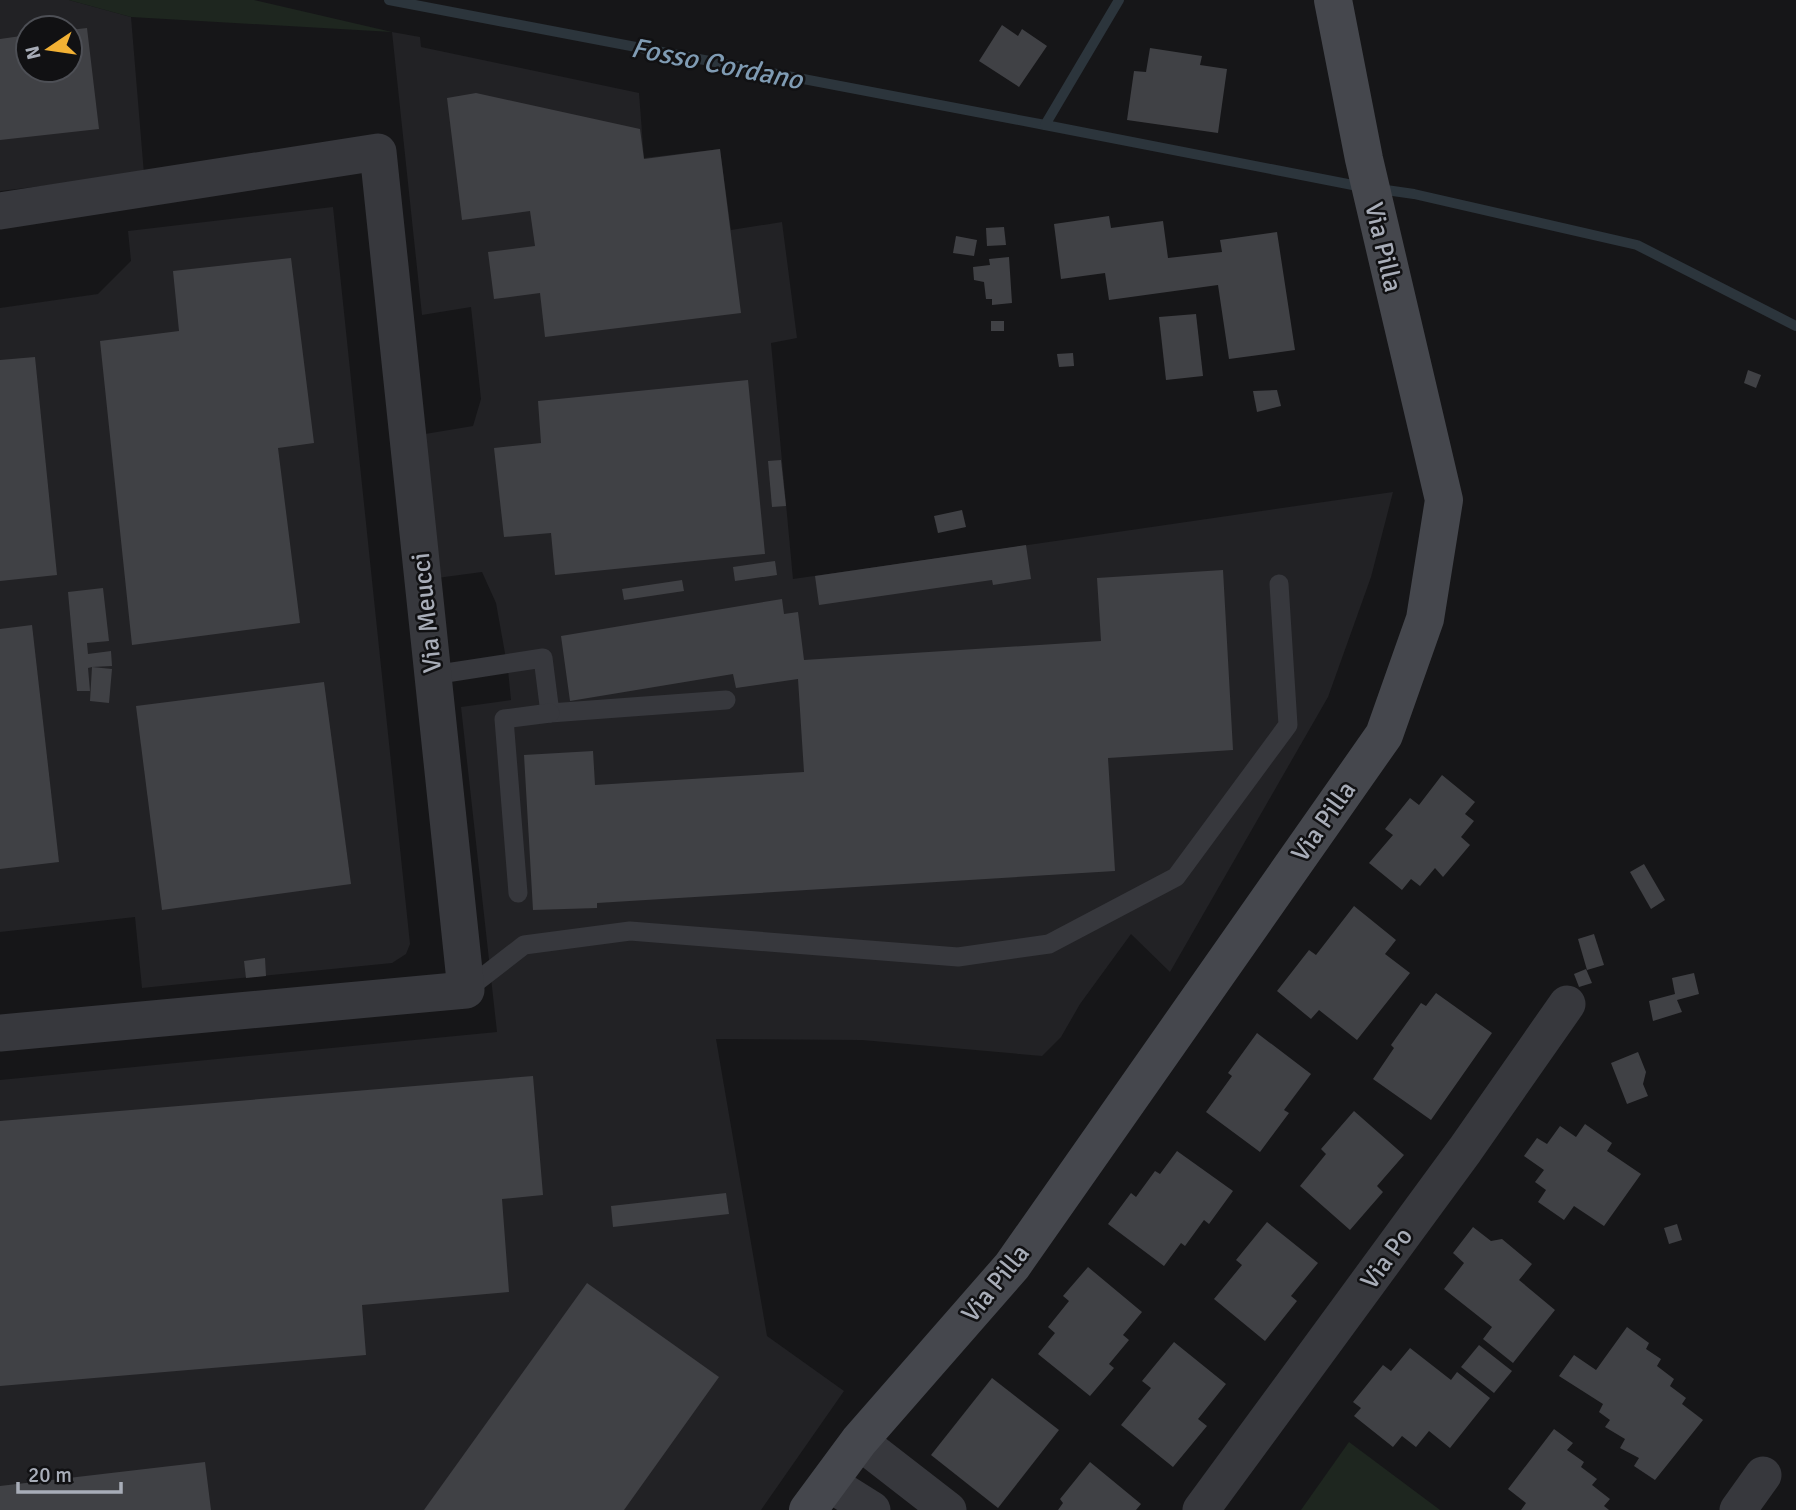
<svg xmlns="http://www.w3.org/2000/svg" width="1796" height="1510" font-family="Signika,sans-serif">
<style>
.built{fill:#222225;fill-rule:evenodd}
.green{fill:#1e261f}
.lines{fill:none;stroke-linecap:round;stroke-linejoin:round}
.stream{stroke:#2c353c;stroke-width:10}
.building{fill:#404145}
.service{stroke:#37383d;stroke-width:19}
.minor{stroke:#37383d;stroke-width:37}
.secondary{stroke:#45474d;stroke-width:38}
.labels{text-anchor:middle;stroke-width:5;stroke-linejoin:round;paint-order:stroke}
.street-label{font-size:26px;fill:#a8adb8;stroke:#111113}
.water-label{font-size:28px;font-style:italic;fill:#7f9bb3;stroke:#111113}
</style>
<rect width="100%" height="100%" fill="#161618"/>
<g class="built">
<path d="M0,0h69l62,17 13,157 -144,17zM28,28h42v42h-42z"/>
<path d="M392,32l28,5 1,10 218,46 5,65 76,-9 11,81 51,-8 15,116 -26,5 22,236 600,-87 -22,85 -43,120 -158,275 -39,-38 -51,70 -19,33 -19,19 -180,-16 -146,-1 51,297 77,55 -83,119h-761v-430l497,-48 -36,-325 50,-7 -3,-30 -12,-67 -14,-31 -45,6 -18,-143 54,-9 8,-27 -10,-92 -49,8z"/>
<path d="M333,207l77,737 -4,10 -14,9 -250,25 -7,-71 -135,15v-624l98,-14 33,-33 -3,-30z"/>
</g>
<g class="green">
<path d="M69,0h185l138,32 -261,-15z"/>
<path d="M1349,1442l91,68h-139z"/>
</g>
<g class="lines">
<g class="stream">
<path d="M389,0l656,125"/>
<path d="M1119,0l-74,125 318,62"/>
<path d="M1379,189l35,5 223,51 159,81"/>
</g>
</g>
<g class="building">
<path d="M1002,25l16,11 4,-7 25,17 -28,41 -40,-26z"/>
<path d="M87,28l12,101 -99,11v-101l28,-4v35h42v-40z"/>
<path d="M1150,48l52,8 -2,9 27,4 -9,64 -91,-13 7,-49 12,1z"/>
<path d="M476,93l164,36 4,30 76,-10 21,164 -196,24 -5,-44 -46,6 -6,-47 47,-6 -5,-35 -68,9 -15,-122z"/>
<path d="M1109,216l2,12 52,-7 5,37 54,-6 -2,-12 57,-8 18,118 -66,9 -11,-74 -109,15 -4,-27 -44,6 -7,-55z"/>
<path d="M1004,227l2,18 -19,1 -1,-18z"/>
<path d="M956,236l21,4 -3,16 -21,-3z"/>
<path d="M1009,257l3,46 -20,2v-6h-6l-2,-17 -10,-2 -1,-13 17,-2 -1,-6z"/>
<path d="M291,258l23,185 -36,5 22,175 -168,22 -32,-304 79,-10 -6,-60z"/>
<path d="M1196,314l7,62 -37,4 -7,-63z"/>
<rect x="991" y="321" width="13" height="10"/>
<path d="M1073,353l1,13 -15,1 -2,-13z"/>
<path d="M35,357l22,218 -57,6v-221z"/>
<path d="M1748,370l13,5 -5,13 -12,-5z"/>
<path d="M748,380l17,174 -210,21 -4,-42 -47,4 -10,-89 47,-5 -3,-42z"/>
<path d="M1277,390l4,16 -24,6 -4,-21z"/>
<path d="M781,460l5,46 -14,1 -4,-46z"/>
<path d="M962,510l4,17 -28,6 -4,-17z"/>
<path d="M1026,545l5,34 -38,6 -1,-5 -173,25 -4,-29z"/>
<path d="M775,561l2,14 -42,6 -2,-14z"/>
<path d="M1223,570l10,180 -125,8 7,113 -518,32v5l-64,2 -9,-155 69,-4 2,34 209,-13 -6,-93 -62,9 -3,-14 -163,27 -9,-65 221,-37 2,15 14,-2 6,48 297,-19 -4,-63z"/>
<path d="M682,580l2,11 -60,9 -2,-11z"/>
<path d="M103,588l6,53 -22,2 1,11 23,-3 1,15 -20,1 20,2 -3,34 -19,-2 2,-34 -4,1 2,23h-13l-9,-99z"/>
<path d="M32,625l27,237 -59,7v-240z"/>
<path d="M324,682l27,202 -189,26 -26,-204z"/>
<path d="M1442,775l33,27 -10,12 9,7 -13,16 9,8 -27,32 -8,-9 -15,18 -9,-7 -9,11 -33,-27 24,-28 -8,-6 25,-31 9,7z"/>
<path d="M1644,864l21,36 -14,9 -21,-37z"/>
<path d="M1354,906l42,34 -11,14 25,19 -53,67 -38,-30 -8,9 -34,-28 32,-41 7,5z"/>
<path d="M1594,934l10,31 -17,5 -9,-31z"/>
<path d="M265,958l1,18 -20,2 -2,-17z"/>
<path d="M1586,969l6,14 -13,4 -5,-13z"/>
<path d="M1694,973l5,21 -22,6 5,12 -29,9 -4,-20 26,-7 -3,-16z"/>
<path d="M1436,993l56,40 -61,87 -58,-41 21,-31 -3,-3 30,-42 5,3z"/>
<path d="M1257,1033l54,41 -27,36 5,3 -29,39 -54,-40 26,-36 -4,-3z"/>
<path d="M1638,1052l8,20 -3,12 5,12 -21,8 -16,-41z"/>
<path d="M533,1076l10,119 -41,4 7,93 -147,13 4,50 -366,31v-265z"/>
<path d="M1354,1111l50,44 -27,31 6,6 -33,38 -50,-44 26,-32 -5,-5z"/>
<path d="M1585,1124l27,19 -5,8 34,23 -37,52 -30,-20 -10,14 -26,-18 8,-12 -11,-8 9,-12 -20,-14 13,-18 10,6 13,-18 16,11z"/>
<path d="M1177,1151l56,40 -24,33 -5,-4 -19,26 -4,-3 -17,23 -56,-42 23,-31 5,4 19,-26 5,3z"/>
<path d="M726,1193l3,21 -116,13 -2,-21z"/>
<path d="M1267,1222l51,41 -27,33 6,5 -32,40 -51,-42 28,-34 -6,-5z"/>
<path d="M1677,1224l5,16 -13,4 -5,-16z"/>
<path d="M1473,1227l18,14 11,-2 30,25 -13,16 36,30 -42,53 -30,-24 9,-12 -48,-38 20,-26 -11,-10z"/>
<path d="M1088,1267l54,45 -19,23 6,5 -20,24 5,4 -24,28 -52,-42 17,-21 -7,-6 21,-26 -6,-5z"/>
<path d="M587,1283l132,94 -95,133h-200z"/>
<path d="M1627,1327l22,16 -3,6 15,10 -4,7 17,13 -4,7 16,12 -4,6 21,16 -48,60 -21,-14 5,-8 -19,-10 5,-9 -20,-12 5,-7 -11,-8 4,-8 -44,-28 15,-21 22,15z"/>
<path d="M1174,1342l52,42 -28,35 9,7 -34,41 -52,-42 30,-37 -9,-7z"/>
<path d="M1479,1345l33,26 -18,22 -33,-26z"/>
<path d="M1410,1348l41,32 6,-8 33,26 -40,50 -21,-17 -13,16 -14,-11 -9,11 -39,-31 7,-8 -8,-6 30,-37 8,6z"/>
<path d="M992,1378l67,52 -61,78 -67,-53z"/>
<path d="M1554,1429l19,14 -6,7 17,12 -3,5 16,12 -5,6 18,14 -6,7 5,4h-88l5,-7 -18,-14z"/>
<path d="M205,1462l6,48h-211v-24z"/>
<path d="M1090,1462l51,42 -5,6h-78l5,-7 -3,-4z"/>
</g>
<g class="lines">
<g class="service">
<path d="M433,675l110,-17 7,55 176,-13"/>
<path d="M518,893l-14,-174 46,-6"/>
<path d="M466,990l58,-45 106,-14 328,26 91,-13 127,-67 112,-152 -9,-141"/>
</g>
<g class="minor">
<path d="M0,211l378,-59 88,838 -466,43"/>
<path d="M859,1441l89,69"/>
<path d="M829,1483l43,27"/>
<path d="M1201,1510l264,-360 102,-146"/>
<path d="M1738,1510l25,-35"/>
</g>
<path class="secondary" d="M808,1510l51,-69 153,-175 372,-531 41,-116 19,-119 -80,-341 -31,-159"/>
</g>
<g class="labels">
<g class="street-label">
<text transform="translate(1384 247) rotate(77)" y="9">Via Pilla</text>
<text transform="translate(426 613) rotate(-96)" y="9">Via Meucci</text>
<text transform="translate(1323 821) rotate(-55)" y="9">Via Pilla</text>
<text transform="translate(1386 1258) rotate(-54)" y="9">Via Po</text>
<text transform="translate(995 1283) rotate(-51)" y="9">Via Pilla</text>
</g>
<g class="water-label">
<text transform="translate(717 63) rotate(11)" y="10">Fosso Cordano</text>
</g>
</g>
<g transform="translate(49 49) rotate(257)"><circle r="33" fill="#111113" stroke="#4d4f55" stroke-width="2"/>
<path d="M0-5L12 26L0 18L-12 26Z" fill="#f2b134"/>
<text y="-10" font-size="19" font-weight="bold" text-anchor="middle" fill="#a8adb8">N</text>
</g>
<path d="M18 1482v10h103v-10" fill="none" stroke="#a8adb8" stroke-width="3.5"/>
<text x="28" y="1482" font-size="21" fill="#a8adb8" stroke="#111113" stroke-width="5" paint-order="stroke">20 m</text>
</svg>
